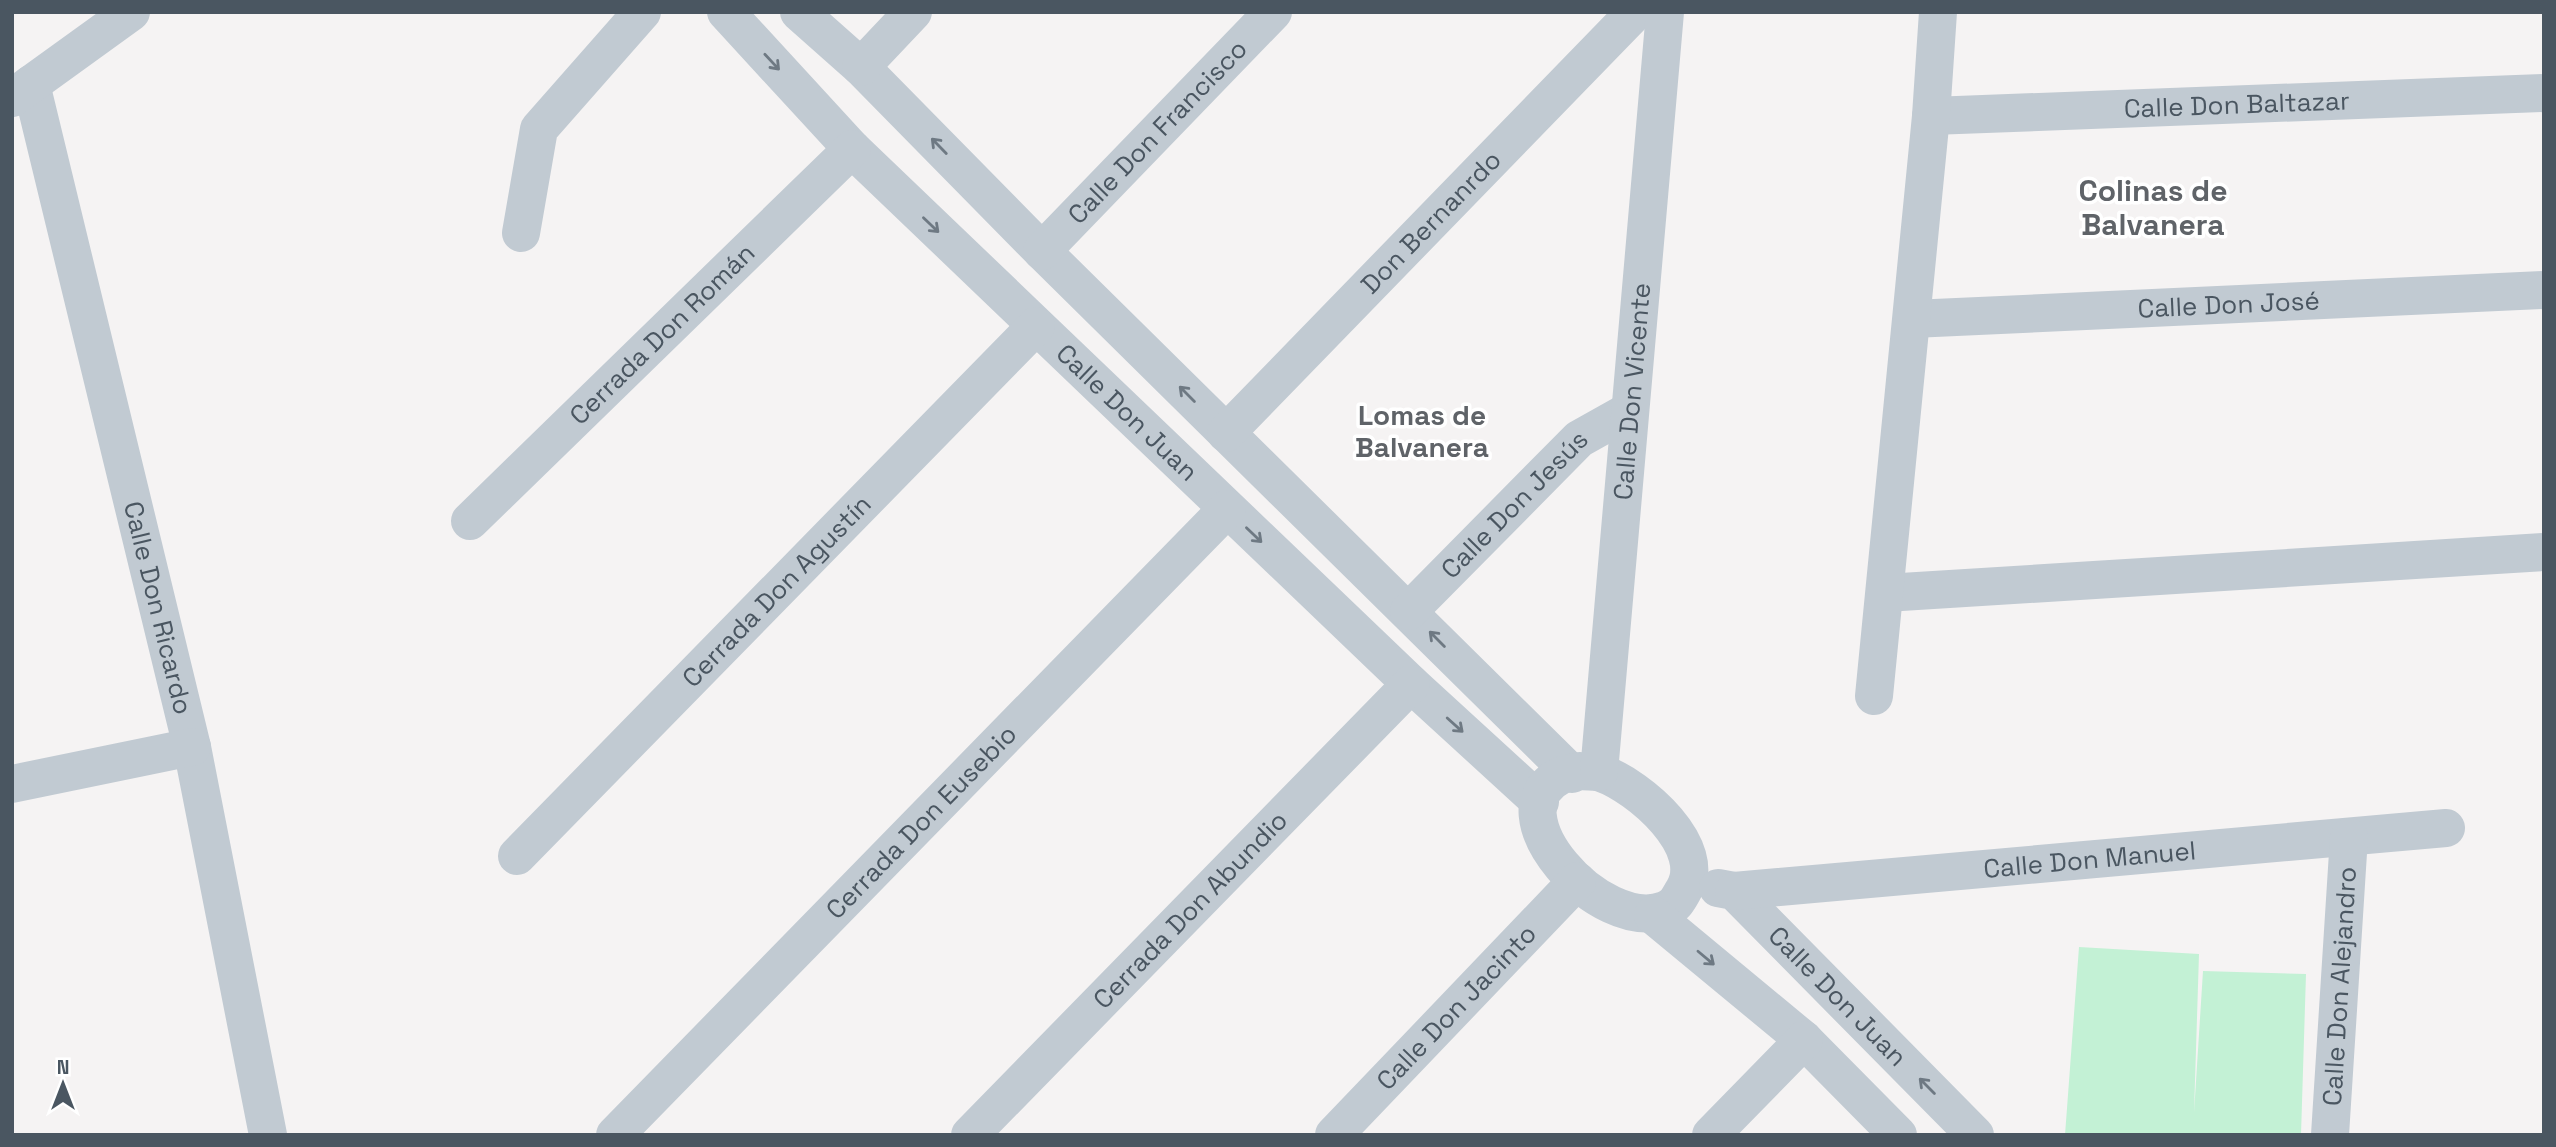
<svg xmlns="http://www.w3.org/2000/svg" width="2556" height="1147" font-family="'Space Grotesk',sans-serif">
<style>
.green{fill:#c3f1d5}
.lines{fill:none;stroke-linecap:round;stroke-linejoin:round}
.minor{stroke:#c1cad2;stroke-width:38}
.oneway{stroke:#6e7983}
.labels{text-anchor:middle;stroke-width:7;stroke-linejoin:round;paint-order:stroke}
.street-label{font-size:26px;fill:#4a5661;stroke:#fff}
.neighbourhood-label{font-size:28px;font-weight:bold;fill:#5f6368;stroke:#fff}
.quarter-label{font-size:30px;font-weight:bold;fill:#5f6368;stroke:#fff}
</style>
<rect width="100%" height="100%" fill="#f5f3f3"/>
<path class="green" d="M2079,947l120,7 -5,159 9,-142 103,3 -5,161h-236z"/>
<g class="lines">
<g class="minor">
<path id="s1" d="M726,12l126,137 559,535 129,118"/>
<path d="M799,12l62,55 181,184 530,523"/>
<path d="M861,67l52,-55"/>
<path id="s2" d="M31,84l161,663 76,388"/>
<path d="M12,98l119,-86"/>
<path id="s3" d="M1931,116l613,-23"/>
<path d="M521,233l18,-104 103,-117"/>
<path id="s4" d="M1042,251l231,-239"/>
<path id="s5" d="M1912,319l632,-29"/>
<path id="s6" d="M1226,433l409,-421"/>
<path id="s7" d="M470,521l382,-372"/>
<path d="M1885,593l659,-41"/>
<path id="s8" d="M1409,611l170,-172 50,-28"/>
<path d="M1874,696l57,-580 7,-104"/>
<path d="M1580,771c7,1 15,0 21,2 38,13 110,75 82,118 -5,9 -8,15 -18,19 -65,25 -175,-99 -105,-134 5,-3 14,-3 20,-5z"/>
<path id="s9" d="M1599,772l66,-760"/>
<path d="M12,784l180,-37"/>
<path id="s10" d="M517,856l519,-530"/>
<path id="s11" d="M1718,888l16,3 241,244"/>
<path id="s12" d="M1734,891l712,-63"/>
<path d="M1653,915l151,125 94,95"/>
<path id="s13" d="M615,1135l612,-626"/>
<path id="s14" d="M970,1135l441,-451"/>
<path id="s15" d="M1334,1135l243,-254"/>
<path d="M1711,1135l93,-95"/>
<path id="s16" d="M2330,1135l19,-298"/>
</g>
</g>
<defs><path id="oneway-shaft" d="M-6 0H5M1.5-3L5.5 0L1.5 3" fill="none" stroke-width="1.6" stroke-linecap="round" stroke-linejoin="round" transform="scale(1.75)"/></defs>
<g class="oneway">
<use href="#oneway-shaft" transform="translate(772 62) rotate(47)"/>
<use href="#oneway-shaft" transform="translate(939 146) rotate(-134)"/>
<use href="#oneway-shaft" transform="translate(931 225) rotate(44)"/>
<use href="#oneway-shaft" transform="translate(1187 394) rotate(-135)"/>
<use href="#oneway-shaft" transform="translate(1254 535) rotate(44)"/>
<use href="#oneway-shaft" transform="translate(1437 639) rotate(-135)"/>
<use href="#oneway-shaft" transform="translate(1455 725) rotate(42)"/>
<use href="#oneway-shaft" transform="translate(1706 958) rotate(40)"/>
<use href="#oneway-shaft" transform="translate(1927 1086) rotate(-135)"/>
</g>
<g class="labels">
<g class="street-label">
<text dy="9" stroke="none"><textPath href="#s3" startOffset="306">Calle Don Baltazar</textPath></text>
<text dy="9" stroke="none"><textPath href="#s4" startOffset="166">Calle Don Francisco</textPath></text>
<text dy="9" stroke="none"><textPath href="#s6" startOffset="294">Don Bernanrdo</textPath></text>
<text dy="9" stroke="none"><textPath href="#s5" startOffset="317">Calle Don José</textPath></text>
<text dy="9" stroke="none"><textPath href="#s7" startOffset="268">Cerrada Don Román</textPath></text>
<text dy="9" stroke="none"><textPath href="#s9" startOffset="382">Calle Don Vicente</textPath></text>
<text dy="9" stroke="none"><textPath href="#s1" startOffset="567">Calle Don Juan</textPath></text>
<text dy="9" stroke="none"><textPath href="#s8" startOffset="150">Calle Don Jesús</textPath></text>
<text dy="9" stroke="none"><textPath href="#s10" startOffset="371">Cerrada Don Agustín</textPath></text>
<text dy="9" stroke="none"><textPath href="#s2" startOffset="539">Calle Don Ricardo</textPath></text>
<text dy="9" stroke="none"><textPath href="#s13" startOffset="438">Cerrada Don Eusebio</textPath></text>
<text dy="9" stroke="none"><textPath href="#s12" startOffset="357">Calle Don Manuel</textPath></text>
<text dy="9" stroke="none"><textPath href="#s14" startOffset="315">Cerrada Don Abundio</textPath></text>
<text dy="9" stroke="none"><textPath href="#s16" startOffset="149">Calle Don Alejandro</textPath></text>
<text dy="9" stroke="none"><textPath href="#s11" startOffset="164">Calle Don Juan</textPath></text>
<text dy="9" stroke="none"><textPath href="#s15" startOffset="177">Calle Don Jacinto</textPath></text>
</g>
<g class="neighbourhood-label">
<text x="1422" y="425">Lomas de<tspan x="1422" dy="32">Balvanera</tspan></text>
</g>
<g class="quarter-label">
<text x="2153" y="201">Colinas de<tspan x="2153" dy="34">Balvanera</tspan></text>
</g>
</g>
<rect width="2556" height="1147" fill="none" stroke="#4a5661" stroke-width="28"/>
<g transform="translate(63 1084)" stroke="#ffffff" stroke-width="5" paint-order="stroke">
<path d="M0-5L12 26L0 18L-12 26Z" fill="#4a5661"/>
<text y="-10" font-size="19" font-weight="bold" text-anchor="middle" fill="#4a5661">N</text>
</g>
</svg>
